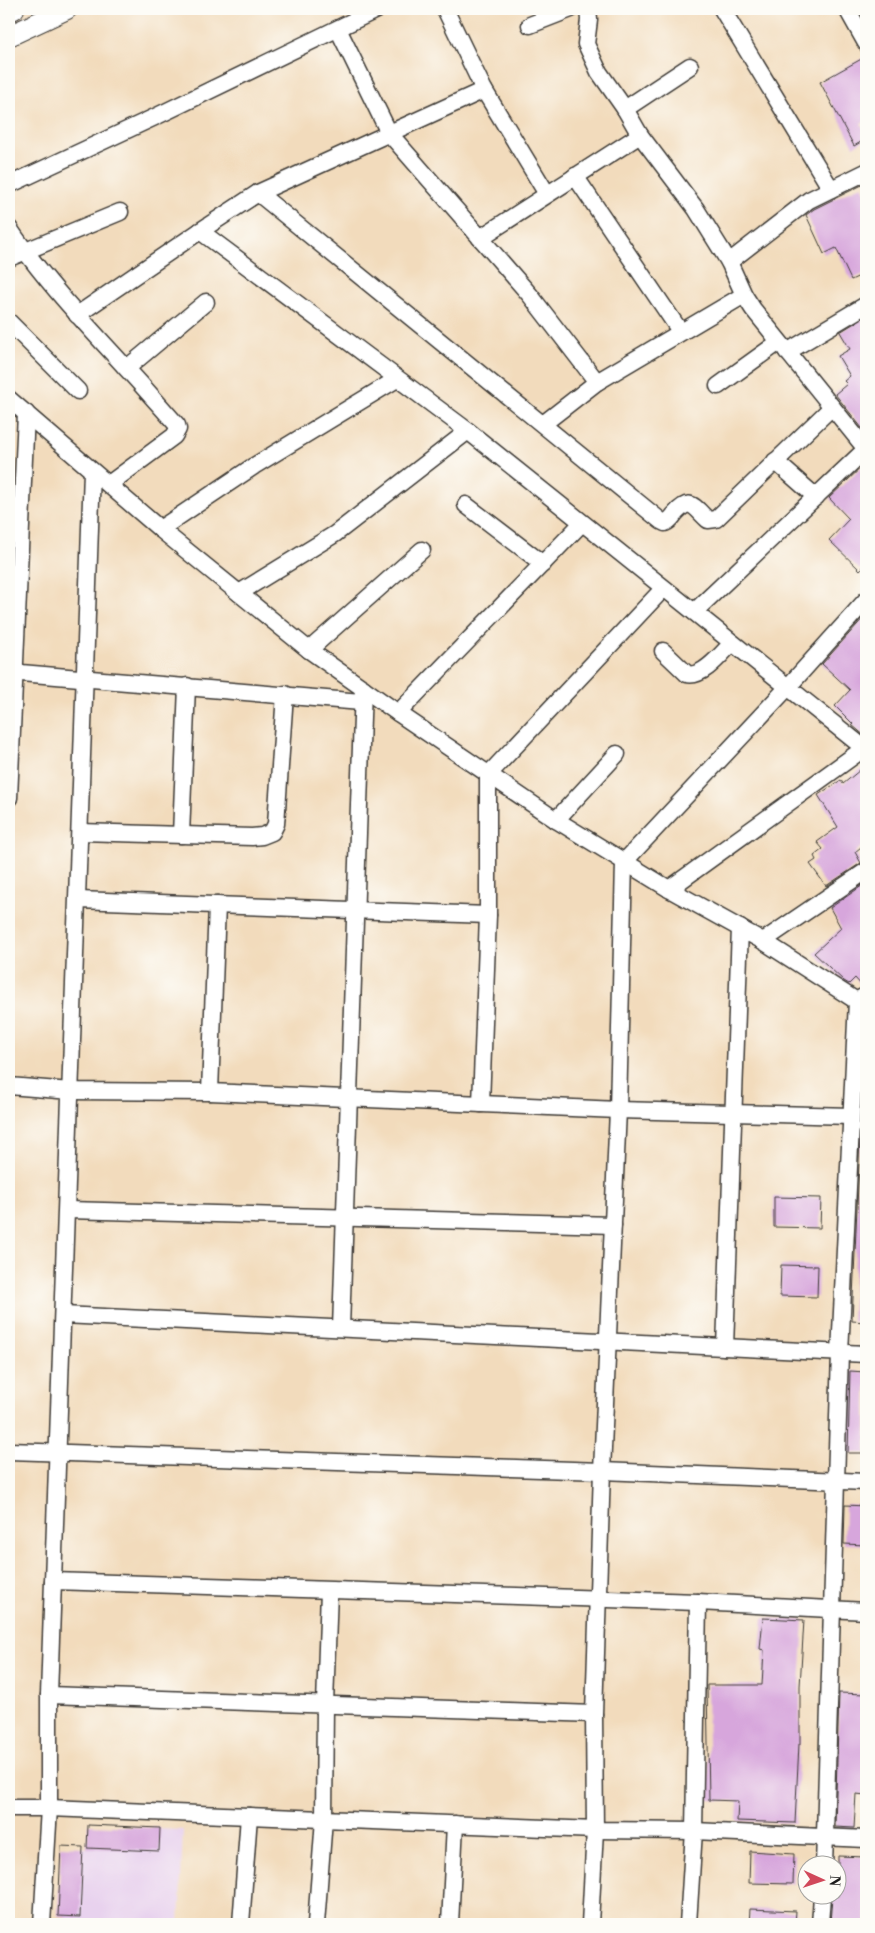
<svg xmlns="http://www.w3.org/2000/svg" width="875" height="1933" font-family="'Libre Bodoni',serif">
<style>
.built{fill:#e8d2ee}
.building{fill:#d7a6dc}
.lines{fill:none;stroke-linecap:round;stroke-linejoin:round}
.minor-casing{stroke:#3c3934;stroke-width:19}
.major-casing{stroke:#3c3934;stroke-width:22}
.minor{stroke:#fff;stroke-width:16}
.major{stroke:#fff;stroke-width:20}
</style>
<rect width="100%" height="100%" fill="#fdfcf7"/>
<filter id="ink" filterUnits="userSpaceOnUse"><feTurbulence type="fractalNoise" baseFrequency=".02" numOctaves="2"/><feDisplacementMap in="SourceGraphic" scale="10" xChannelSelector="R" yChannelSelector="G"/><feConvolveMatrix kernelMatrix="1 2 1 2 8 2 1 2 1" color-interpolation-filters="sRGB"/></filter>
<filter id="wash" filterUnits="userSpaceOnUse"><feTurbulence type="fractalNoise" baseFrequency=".0096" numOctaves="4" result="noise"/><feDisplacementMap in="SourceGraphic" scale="20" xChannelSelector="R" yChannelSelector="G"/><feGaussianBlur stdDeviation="1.12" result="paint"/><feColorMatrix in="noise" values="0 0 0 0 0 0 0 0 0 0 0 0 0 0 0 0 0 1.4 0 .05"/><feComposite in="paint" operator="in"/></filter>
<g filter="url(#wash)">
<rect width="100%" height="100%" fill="#f2dbbc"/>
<path class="built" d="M94,1827l89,3 -4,94h-98v-3h-16l3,-74 26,1z"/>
<g id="blocks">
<g class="building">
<path d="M863,52l3,1v68l-5,3 5,9v6l-12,7 -34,-64 45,-25z"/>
<path d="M862,185l4,9v79l-15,7 -15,-32 -12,6 -18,-39 8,-6z"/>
<path d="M866,316v117l-31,-39 12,-10 -3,-3 6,-5 -12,-20 12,-7 -10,-17z"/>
<path d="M866,463v101l-6,6 -31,-30 20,-21 -20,-21z"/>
<path d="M866,615v122l-14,-12 1,-1 -18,-18 15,-16 -28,-26z"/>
<path d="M866,765v78l-11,9 6,11 -35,23 -16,-22 6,-4 -2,-4 9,-7 -6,-7 21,-15 -20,-32 23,-15 2,4z"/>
<path d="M866,883v105l-3,-1 -8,-9 -6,6 -5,-3 -30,-28 27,-25 -11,-20z"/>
<path d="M861,1116h5v206l-14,-1z"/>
<path d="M774,1197l47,1 -1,30 -46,-1z"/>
<path d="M781,1265l37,1 -1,31 -37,-1z"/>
<path d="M850,1371l16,1v81h-18z"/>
<path d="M845,1505l21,1v39l-22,-1z"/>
<path d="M763,1618l41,2 -4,66v58h-1l-4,79 -58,-2 1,-20 -29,-1 -2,-115h55l2,-35 -4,-1z"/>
<path d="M839,1693l27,1v101l-10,-1 -2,34 -19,-1z"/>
<path d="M88,1825l72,3 -1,23 -72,-3z"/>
<path d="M61,1846l22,1 -3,70 -22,-1z"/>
<path d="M750,1851l44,3 -1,30 -44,-1z"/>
<path d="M838,1856l28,1v67h-36l2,-28h6z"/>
<path d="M750,1909l46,2 -1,13h-46z"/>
</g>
</g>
</g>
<g filter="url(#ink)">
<use href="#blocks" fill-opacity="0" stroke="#3c3934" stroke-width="1"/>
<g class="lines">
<g class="minor-casing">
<g id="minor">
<path d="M445,9l39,81 63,104"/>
<path d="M588,9l1,11 -3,24 13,28 26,37 15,26 56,74 33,53 15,33 9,14 113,140"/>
<path d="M722,9l109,180"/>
<path d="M847,9l19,34"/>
<path d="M530,25l41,-16"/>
<path d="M338,29l51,104 141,162 67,87"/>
<path d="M625,109l65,-43"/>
<path d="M575,176l105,155"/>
<path d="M9,185l148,-69 221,-107"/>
<path d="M258,193l403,328 4,2c5,-2 6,-4 9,-8 16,-19 19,-9 34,5l8,-1 116,-112"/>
<path d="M9,228c34,51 76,95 117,140 17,18 34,38 51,57l1,4 -4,7 -65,48"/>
<path d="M200,231l268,200 396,317"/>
<path d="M480,238l160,-103"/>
<path d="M9,258l111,-46"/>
<path d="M729,262l80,-62 57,-28"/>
<path d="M77,315l123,-84 58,-38 226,-103"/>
<path d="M9,322l69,69"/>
<path d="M787,352l79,-47"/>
<path d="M127,368l79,-66"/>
<path d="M718,386l61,-44"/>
<path d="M9,399l151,130 149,121 89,63 158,107 113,69 94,52 103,66"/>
<path d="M543,424l54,-42 147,-87"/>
<path d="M775,461l41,36"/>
<path d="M466,505l77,59"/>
<path d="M160,529l94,-63 143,-87"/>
<path d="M239,593l96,-59 133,-103"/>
<path d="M694,612l172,-163"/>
<path d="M309,650l113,-100"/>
<path d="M663,651l24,23c16,4 35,-21 45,-31"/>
<path d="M9,672l352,30"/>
<path d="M398,713l184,-190"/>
<path d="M9,798l17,-385"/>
<path d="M556,820l61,-66"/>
<path d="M80,832l172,5 10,-1 10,-4 4,-8 9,-130"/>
<path d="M181,835l6,-149"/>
<path d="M669,889l197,-142"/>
<path d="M78,900l410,15"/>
<path d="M763,941l103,-70"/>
<path d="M9,1086l62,5 139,1 408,18 233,6"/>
<path d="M210,1092l7,-187"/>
<path d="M481,1104l7,-189v-140l175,-186"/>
<path d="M67,1210l546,15"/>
<path d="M63,1315l803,39"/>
<path d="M341,1328l22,-640"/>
<path d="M725,1347l15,-419"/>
<path d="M9,1451l593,20 264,11"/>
<path d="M53,1581l645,21 168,9"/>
<path d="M49,1695l545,19"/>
<path d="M9,1808h40l546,22 99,1 172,8"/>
<path d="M824,1866l16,-513 17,-352 6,-4"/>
<path d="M42,1924l7,-116v-113l43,-1224"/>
<path d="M241,1924l8,-108"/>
<path d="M316,1924l8,-105 1,-115 4,-113"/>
<path d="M450,1924l5,-100"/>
<path d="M590,1924l5,-94 -1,-116 8,-243 16,-361 6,-248 164,-175 78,-87"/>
<path d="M688,1924l6,-93 4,-229"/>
<path d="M820,1924l2,-28"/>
</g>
</g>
<g class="major-casing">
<g id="major">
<path d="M9,11l5,-2"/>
<path d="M9,36l58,-27"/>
</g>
</g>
<use href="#minor" class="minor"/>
<use href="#major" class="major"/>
</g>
</g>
<rect width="875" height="1933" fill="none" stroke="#fdfcf7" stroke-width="30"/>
<g transform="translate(822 1880) rotate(93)"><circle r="24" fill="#fdfcf7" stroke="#a3a29f"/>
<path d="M0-4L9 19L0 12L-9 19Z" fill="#d1495b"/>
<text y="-8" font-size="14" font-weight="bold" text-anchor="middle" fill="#1c1c1c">N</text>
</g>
</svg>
